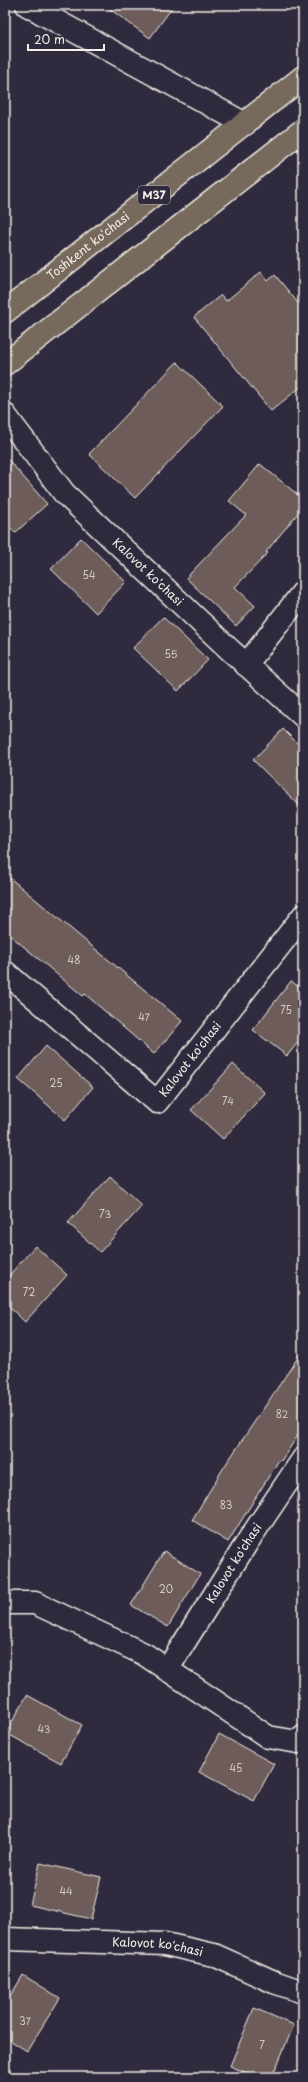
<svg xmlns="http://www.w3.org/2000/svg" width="308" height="2082" font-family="'Playpen Sans',sans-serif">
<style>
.building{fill:#6d5c5a;stroke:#f4f1e8}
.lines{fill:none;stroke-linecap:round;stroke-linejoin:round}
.street-casing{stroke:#f4f1e8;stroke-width:25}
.highway-casing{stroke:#f4f1e8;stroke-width:25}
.street{stroke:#2f2a3d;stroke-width:22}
.highway{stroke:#77695c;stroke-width:22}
.labels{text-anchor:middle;stroke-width:4;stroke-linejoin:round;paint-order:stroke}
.number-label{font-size:10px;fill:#d2ccc4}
.shield{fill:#2f2a3d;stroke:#b9b5b5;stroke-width:1}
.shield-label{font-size:11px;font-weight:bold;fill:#f4f1e8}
.street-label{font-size:12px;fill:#f4f1e8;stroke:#2f2a3d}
</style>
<rect width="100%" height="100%" fill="#2f2a3d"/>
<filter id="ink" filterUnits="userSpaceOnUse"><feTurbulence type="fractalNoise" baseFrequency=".025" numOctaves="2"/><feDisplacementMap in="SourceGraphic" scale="8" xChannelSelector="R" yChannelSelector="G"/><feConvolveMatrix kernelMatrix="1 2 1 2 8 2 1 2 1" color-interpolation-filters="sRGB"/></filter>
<g filter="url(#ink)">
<g class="building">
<path d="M104,5h70l-24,33z"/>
<path d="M261,272l7,9 7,-6 28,34v76l-32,26 -77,-94 27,-22 5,6z"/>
<path d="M177,362l46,44 -88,92 -46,-44z"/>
<path d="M5,456l42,48 -32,29 -10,-12z"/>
<path d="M260,464l43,35v8l-37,45 2,1 -33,34 20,19 -19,20 -50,-48 60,-63 -17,-14z"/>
<path d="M81,538l45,44 -30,31 -45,-44z"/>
<path d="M163,617l45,43 -30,31 -45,-43z"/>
<path d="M283,729l20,20v60l-50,-49z"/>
<path d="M5,874l177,147 -28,33 -69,-60 -2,2 -78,-65z"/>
<path d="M291,981l12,9v46l-16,20 -34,-26z"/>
<path d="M46,1046l47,41 -28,33 -47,-41z"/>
<path d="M233,1064l32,29 -42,46 -32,-29z"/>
<path d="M110,1176l32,30 -42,46 -32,-29z"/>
<path d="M35,1246l32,29 -42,47 -20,-19v-23z"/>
<path d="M303,1350v78l-22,33 -2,-1 -51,82 -36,-22 32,-53z"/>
<path d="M164,1551l36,23 -32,53 -37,-22z"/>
<path d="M27,1695l55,30 -21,38 -55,-30z"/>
<path d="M219,1734l55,30 -20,37 -55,-29z"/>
<path d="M40,1863l61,14 -10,42 -61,-14z"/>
<path d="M23,1975l37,23 -33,53 -22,-14v-32z"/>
<path d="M254,2008l40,17 -22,52h-15l-27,-11z"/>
</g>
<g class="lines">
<g class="street-casing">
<g id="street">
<path d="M27,5l218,119"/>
<path id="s1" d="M5,415l59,78 165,156 74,67"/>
<path d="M246,665l57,-73"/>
<path id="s2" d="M5,972l152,130 146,-186"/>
<path d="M5,1603h30l109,51 124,83 30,5 5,-5"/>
<path id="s3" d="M167,1670l81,-129 55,-82"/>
<path id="s4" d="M5,1939l160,5 49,11 60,27 29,10"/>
</g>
</g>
<g class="highway-casing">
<g id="highway">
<path id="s5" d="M5,312l298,-235"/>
<path d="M5,364l298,-234"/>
</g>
</g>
<use href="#street" class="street"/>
<use href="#highway" class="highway"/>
</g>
</g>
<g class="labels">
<g class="number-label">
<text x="89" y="579">54</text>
<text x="171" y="658">55</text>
<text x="74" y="964">48</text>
<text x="286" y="1014">75</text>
<text x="144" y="1021">47</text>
<text x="56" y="1087">25</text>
<text x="228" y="1105">74</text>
<text x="105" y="1218">73</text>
<text x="29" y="1296">72</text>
<text x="282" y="1418">82</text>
<text x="226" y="1509">83</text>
<text x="166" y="1593">20</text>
<text x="44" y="1733">43</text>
<text x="236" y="1772">45</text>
<text x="66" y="1895">44</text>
<text x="25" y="2025">37</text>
<text x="262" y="2049">7</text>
</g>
<rect class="shield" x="138" y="186" width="32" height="18" rx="3"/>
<g class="shield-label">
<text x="154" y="199">M37</text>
</g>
<g class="street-label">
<text dy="4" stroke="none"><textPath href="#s5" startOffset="106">Toshkent ko'chasi</textPath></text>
<text dy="4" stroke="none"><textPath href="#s1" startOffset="213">Kalovot ko'chasi</textPath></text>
<text dy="4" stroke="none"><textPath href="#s2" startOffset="254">Kalovot ko'chasi</textPath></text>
<text dy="4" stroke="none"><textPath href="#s3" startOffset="126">Kalovot ko'chasi</textPath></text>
<text dy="4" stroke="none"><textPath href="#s4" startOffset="153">Kalovot ko'chasi</textPath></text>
</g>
</g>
<rect width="308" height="2082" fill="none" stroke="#2f2a3d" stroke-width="20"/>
<rect x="10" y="10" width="288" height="2062" fill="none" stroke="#f4f1e8" stroke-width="1.5" filter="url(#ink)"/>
<path d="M28 44v6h76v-6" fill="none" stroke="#f4f1e8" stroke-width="2"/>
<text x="34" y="44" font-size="12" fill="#f4f1e8" stroke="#2f2a3d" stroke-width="3" paint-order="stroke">20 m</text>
</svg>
